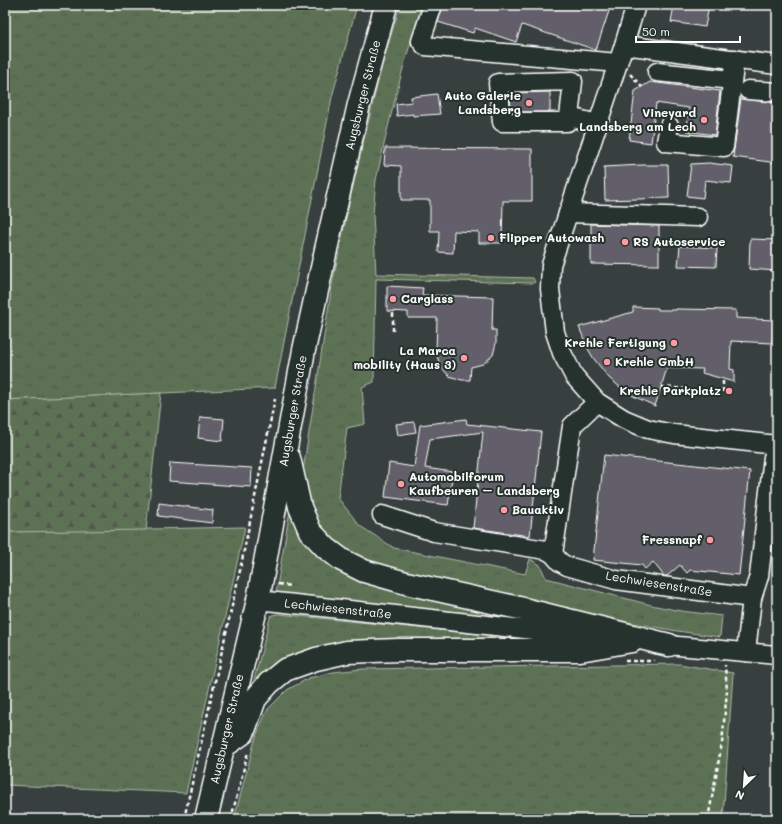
<svg xmlns="http://www.w3.org/2000/svg" width="782" height="824" font-family="Mali,sans-serif">
<style>
.grass{fill:url(#grass-tufts);stroke:#aeb8aa}
.forest{fill:url(#forest-firs);stroke:#aeb8aa}
.building{fill:#625f6a;stroke:#fff}
.lines{fill:none;stroke-linecap:round;stroke-linejoin:round}
.minor-casing{stroke:#fff;stroke-width:21}
.major-casing{stroke:#fff;stroke-width:25}
.path{stroke:#fff;stroke-width:2.5;stroke-dasharray:4 3;stroke-linecap:butt}
.minor{stroke:#26332d;stroke-width:18}
.major{stroke:#26332d;stroke-width:22}
.poi-dot{fill:#ff9aa2;stroke:#26332d;stroke-width:1.5}
.labels{text-anchor:middle;stroke-width:4;stroke-linejoin:round;paint-order:stroke}
.street-label{font-size:12px;fill:#fff;stroke:#26332d}
.poi-label{font-size:12px;font-weight:bold;fill:#fff;stroke:#26332d;text-anchor:end}
</style>
<defs>
<pattern id="grass-tufts" width="24" height="20" patternUnits="userSpaceOnUse"><rect width="24" height="20" fill="#5d7255"/><path d="M3 7l-1-3M5 7V3M7 7l1-3M15 17l-1-3M17 17v-4M19 17l1-3" fill="none" stroke="#52594f"/></pattern>
<pattern id="forest-firs" width="22" height="20" patternUnits="userSpaceOnUse"><rect width="22" height="20" fill="#5d7255"/><path d="M5 1l3.5 6h-7zM16 11l3.5 6h-7z" fill="#52594f"/></pattern>
</defs>
<rect width="100%" height="100%" fill="#38403f"/>
<filter id="ink" filterUnits="userSpaceOnUse"><feTurbulence type="fractalNoise" baseFrequency=".025" numOctaves="2"/><feDisplacementMap in="SourceGraphic" scale="8" xChannelSelector="R" yChannelSelector="G"/><feConvolveMatrix kernelMatrix="1 2 1 2 8 2 1 2 1" color-interpolation-filters="sRGB"/></filter>
<g filter="url(#ink)">
<g class="grass">
<path d="M5,5h352l-25,92 -57,291 -270,12z"/>
<path d="M400,5h22l-19,63 -15,59 -12,53 -3,33 3,61 157,4 2,4 -2,1 -157,-4 -2,103 -12,5 3,37 -18,4 -9,70 22,28 34,22 131,26 5,-15 10,6 6,13 105,27 30,6 41,5 -2,21 -43,-6 -147,-27 -171,-44 -42,-31 -15,-52 30,-192 19,-91 30,-125z"/>
<path d="M290,510l23,36 232,77 -266,-27 -3,-4z"/>
<path d="M245,527l-59,266 -181,-8v-253z"/>
<path d="M278,614l272,27 -181,2 -112,41h-4l17,-66 2,-3z"/>
<path d="M679,664l54,9 -10,146h-489l20,-76 5,-15 9,-19 19,-19 22,-12 24,-6 29,-3z"/>
</g>
<path class="forest" d="M161,393l-15,137 -141,2v-132z"/>
<g class="building">
<path d="M443,5h168l-15,45 -74,-25 -6,17 -41,-14 -2,5 -35,-11z"/>
<path d="M674,5h35l-4,22 -34,-5z"/>
<path d="M650,82l70,9 -5,44 -29,-4 3,-23 -33,-5 -5,40 -22,-3 6,-49z"/>
<path d="M550,92v20h-39l-1,-19z"/>
<path d="M437,94l3,20 -27,2v-2l-16,2 -1,-12 16,-2 -1,-5z"/>
<path d="M741,99l36,4v60l-44,-6z"/>
<path d="M385,148l147,1v52h-29l-1,42h-23v-11l-25,-1 -1,22 -15,-1 1,-21h-9v-31h-29v-34l-17,-1z"/>
<path d="M709,163l24,3 -2,17 -26,-3 -2,18 -16,-2 4,-32z"/>
<path d="M642,165h26l1,33 -64,2 -1,-33z"/>
<path d="M591,224l68,2v39l-68,-1z"/>
<path d="M750,239l27,1v31l-28,-2z"/>
<path d="M680,246l37,2 -1,19 -38,-1z"/>
<path d="M387,286l36,2 -1,7 71,2 -1,33h4v13l-3,12 -10,9 -12,3 -1,13h-8l-13,-4 -9,-10 -4,-14 1,-34h-29v-6l-21,-1z"/>
<path d="M633,307l25,1v2h18v-1l60,1v8l37,2 -1,23 -41,-2 -1,28 4,1v12l-32,-9 1,-4 -36,-1 -12,38 -28,-13 -18,-15 -15,-19 -6,-10 -9,-22 54,-15z"/>
<path d="M200,417l24,2 -2,22 -24,-3z"/>
<path d="M466,419l1,5 74,8 -11,104 -57,-8 10,-96 -53,7 -5,29 28,4 -5,33 -63,-8 4,-34 25,4 6,-42z"/>
<path d="M414,422l2,10 -18,3 -2,-11z"/>
<path d="M604,455l146,16 -11,104 -49,-5 -3,3 -7,-8 -13,11h-3l-11,-14 -8,7 -3,-4 -49,-5z"/>
<path d="M170,463l82,5 -1,19 -82,-6z"/>
<path d="M159,503l54,7 -1,13 -54,-7z"/>
</g>
<g class="lines">
<g class="minor-casing">
<g id="minor">
<path d="M433,5l-12,36 4,5 193,17"/>
<path d="M636,5l-12,40 -73,220 -1,24 5,43 7,21 12,23 23,26 27,17 24,10 26,5 103,11"/>
<path d="M624,45l153,20"/>
<path d="M657,72l75,8"/>
<path d="M748,90l29,2"/>
<path d="M569,117l-2,5h-65l-4,-39 75,-2 -4,36 29,7"/>
<path d="M669,126l-3,16 58,5 11,-88"/>
<path d="M568,213l130,4"/>
<path d="M382,515l52,17 112,18 7,4 7,8 7,4 49,14 136,18 7,-22 14,-119 4,-4"/>
<path d="M553,554l19,-128 25,-24"/>
<path d="M258,600l357,39"/>
<path d="M656,644l121,11"/>
<path d="M746,652l6,-54"/>
</g>
</g>
<g class="major-casing">
<g id="major">
<path d="M289,458l11,49 10,24 16,17 16,12 22,11 42,12 113,25 150,37"/>
<path d="M223,747l20,-14 12,-34 14,-16 16,-13 31,-11 31,-7 51,-2h182l52,-9"/>
<path d="M206,819l52,-219 46,-250 23,-105 32,-141 27,-99"/>
</g>
</g>
<g class="path">
<path d="M630,74l12,13"/>
<path d="M393,331v-20"/>
<path d="M661,387l26,2"/>
<path d="M723,392v-13"/>
<path d="M278,584l13,2"/>
<path d="M625,661h29"/>
<path d="M184,819l55,-244 36,-176"/>
<path d="M231,819l17,-67"/>
<path d="M708,819l14,-76 5,-52 -2,-26"/>
</g>
<use href="#minor" class="minor"/>
<use href="#major" class="major"/>
</g>
</g>
<g class="poi-dot">
<circle cx="529" cy="103" r="4"/>
<circle cx="704" cy="120" r="4"/>
<circle cx="491" cy="238" r="4"/>
<circle cx="625" cy="242" r="4"/>
<circle cx="393" cy="299" r="4"/>
<circle cx="674" cy="343" r="4"/>
<circle cx="464" cy="358" r="4"/>
<circle cx="607" cy="362" r="4"/>
<circle cx="729" cy="391" r="4"/>
<circle cx="401" cy="484" r="4"/>
<circle cx="504" cy="510" r="4"/>
<circle cx="710" cy="540" r="4"/>
</g>
<g class="labels">
<g class="street-label">
<text transform="translate(363 95) rotate(-76)" y="4">Augsburger Straße</text>
<text transform="translate(293 411) rotate(-80)" y="4">Augsburger Straße</text>
<text transform="translate(659 584) rotate(9)" y="4">Lechwiesenstraße</text>
<text transform="translate(338 609) rotate(6)" y="4">Lechwiesenstraße</text>
<text transform="translate(227 729) rotate(-77)" y="4">Augsburger Straße</text>
</g>
<g class="poi-label">
<text x="521" y="100">Auto Galerie<tspan x="521" dy="14">Landsberg</tspan></text>
<text x="696" y="117">Vineyard<tspan x="696" dy="14">Landsberg am Lech</tspan></text>
<text x="499" y="242" text-anchor="start">Flipper Autowash</text>
<text x="633" y="246" text-anchor="start">RS Autoservice</text>
<text x="401" y="303" text-anchor="start">Carglass</text>
<text x="666" y="347">Krehle Fertigung</text>
<text x="456" y="355">La Marca<tspan x="456" dy="14">mobility (Haus 3)</tspan></text>
<text x="615" y="366" text-anchor="start">Krehle GmbH</text>
<text x="721" y="395">Krehle Parkplatz</text>
<text x="409" y="481" text-anchor="start">Automobilforum<tspan x="409" dy="14">Kaufbeuren – Landsberg</tspan></text>
<text x="512" y="514" text-anchor="start">Bauaktiv</text>
<text x="702" y="544">Fressnapf</text>
</g>
</g>
<rect width="782" height="824" fill="none" stroke="#26332d" stroke-width="20"/>
<rect x="10" y="10" width="762" height="804" fill="none" stroke="#fff" stroke-width="1.5" filter="url(#ink)"/>
<g transform="translate(744 786) rotate(205)" stroke="#26332d" stroke-width="3" paint-order="stroke">
<path d="M0-3L7 15L0 10L-7 15Z" fill="#ffffff"/>
<text y="-6" font-size="11" font-weight="bold" text-anchor="middle" fill="#ffffff">N</text>
</g>
<path d="M636 36v6h104v-6" fill="none" stroke="#ffffff" stroke-width="2"/>
<text x="642" y="36" font-size="12" fill="#ffffff" stroke="#26332d" stroke-width="3" paint-order="stroke">50 m</text>
</svg>
